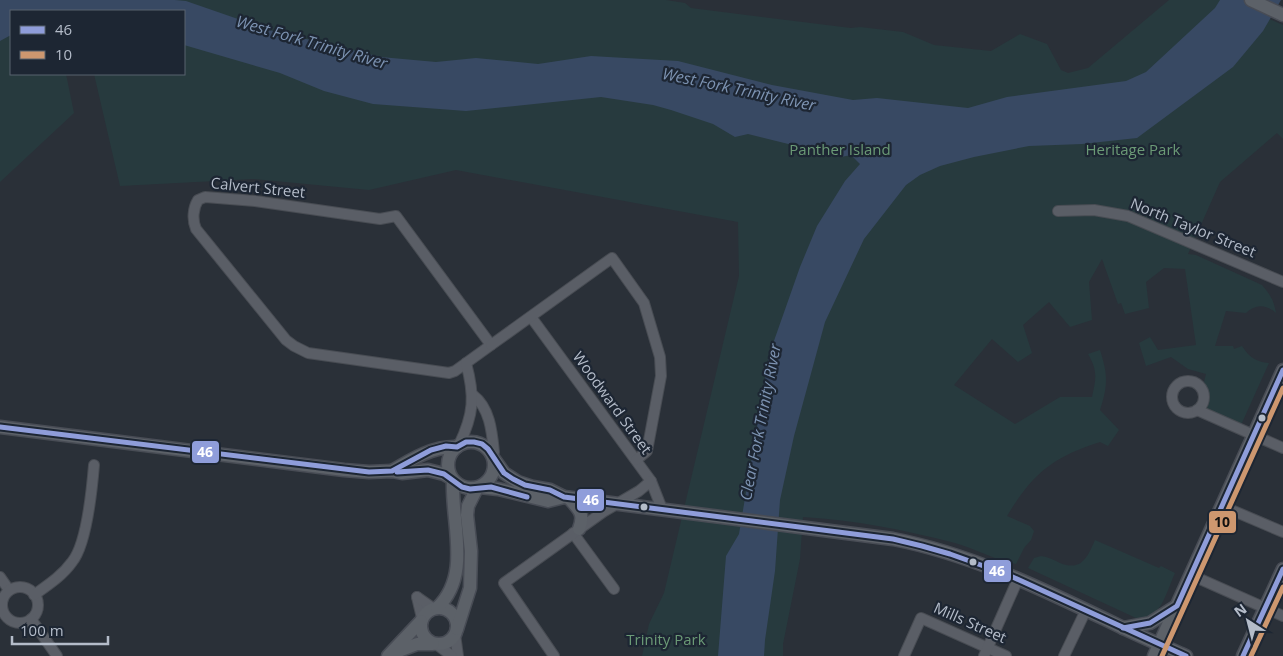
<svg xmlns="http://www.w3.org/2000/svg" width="1283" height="656" font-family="'Open Sans',sans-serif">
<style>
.green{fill:#273a3e}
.water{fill:#384963}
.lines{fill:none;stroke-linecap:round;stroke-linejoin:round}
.minor-casing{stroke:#484c53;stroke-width:12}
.major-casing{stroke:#484c55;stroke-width:15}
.minor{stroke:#5a5e66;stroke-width:10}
.major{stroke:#5c6168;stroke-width:12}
.bus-1-casing{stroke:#1d2633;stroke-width:9}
.bus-2-casing{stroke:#1d2633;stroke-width:9}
.bus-1{stroke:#8f9dda;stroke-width:5}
.bus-2{stroke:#cd976f;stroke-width:5}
.bus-dot{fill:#b4bcc9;stroke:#1d2633;stroke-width:2}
.labels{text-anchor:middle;stroke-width:4.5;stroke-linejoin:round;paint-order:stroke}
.park-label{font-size:15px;fill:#6b9a76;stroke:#1d2633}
.street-label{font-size:15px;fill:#b4bcc9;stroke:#1d2633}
.water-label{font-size:16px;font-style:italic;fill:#7c92b1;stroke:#1d2633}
.line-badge{stroke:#1d2633;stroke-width:2}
.badge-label{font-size:14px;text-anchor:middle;font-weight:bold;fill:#fff}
.pale-badge-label{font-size:14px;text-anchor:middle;font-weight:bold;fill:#111}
</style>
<rect width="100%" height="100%" fill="#2a3038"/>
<g class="green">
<path d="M0,0l11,11v63h55l8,39 -74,69z"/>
<path d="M76,0h590l19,3 6,5 160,20 9,-1 43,5 31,13 57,6 29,-17 27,10 14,26 7,3 20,-5 81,-68h57l57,25v114l-6,-6 -57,49 -32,72 8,1 66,30c8,9 12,16 14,28 -10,-9 -21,-9 -30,0l-20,-2 -11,35h18l1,3 8,-3c7,11 14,16 27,17l-28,62 -34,-16 1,-17 -4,-10 2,-8 -18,-5 -17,-12 -25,9 -7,-23 11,-6 8,13 38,-5 -11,-76 -21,-1 -18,14 3,26 -24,6 -4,-11 -3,1 -16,-45 -13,23 3,38 -22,7 -21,-25 -26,23 9,28 -14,9 -26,-23 -38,46 61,39 45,-27h32c4,-18 6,-26 -4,-43l12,-4c8,25 8,35 0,60l19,20 -11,16 -8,-4c-47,15 -67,31 -93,74l23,10 4,5 -3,9 -7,8 -8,16c-21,-4 -40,-15 -61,-21 -50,-13 -101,-23 -152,-26l-3,42 -17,85v12h-141l7,-32 15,-31 75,-317 -1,-54 -282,-52 -87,20 -116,-11 -133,7 -26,-112h90v-63z"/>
<path d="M1095,540l64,28 2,-2 14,7c-8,17 -15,51 -39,45l-108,-50 6,-10 7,-2c7,1 13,4 19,7 22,9 28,-7 35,-23z"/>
</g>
<path class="water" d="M0,0h175l11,1 87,30 108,26 55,5 40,-4 62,6 53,-8 87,5 94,24 81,15 24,-2 91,10 39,-11 119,-16 20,-9 69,-64 5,-8h61l-18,31 -30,36 -96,71 -55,6 -53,2 -55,11 -34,9 -20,9 -14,10 -42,54 -39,83 -31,114 -14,64 -5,71 -10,69 -1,16h-46l8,-100 13,-22 30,-179 31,-88 17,-41 28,-45 15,-17 -9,-9 -10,2 -93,-23 -13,3 -22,-13 -42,-14 -18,-5 -52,-8 -135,14 -93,-7 -49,-13 -44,-18 -96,-28v-34h-173v24l-11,6z"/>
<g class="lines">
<g class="minor-casing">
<g id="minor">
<path d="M205,197l50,4 125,18 16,-3 95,129 -36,26 -6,2 -141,-20 -14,-7 -8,-6 -90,-111c-4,-9 -3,-21 2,-29z"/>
<path d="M1058,211l36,-1 34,6 155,66"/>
<path d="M531,317l120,164 11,28"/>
<path d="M491,345l121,-87 32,45 16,54 1,19 -14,75 -11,9"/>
<circle cx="1188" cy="397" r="16"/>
<path d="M473,395c17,13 19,37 21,57l-1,4"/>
<path d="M1197,410l86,38"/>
<path d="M459,445c15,-31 16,-49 7,-82"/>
<path d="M1222,506l61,26"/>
<path d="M573,533l41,56"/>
<path d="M1191,575l92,41"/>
<path d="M0,577l9,13"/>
<circle cx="20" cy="605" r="18"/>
<path d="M34,595c14,-10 28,-19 38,-33 15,-18 20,-73 22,-97"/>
<path d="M417,597l5,21"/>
<path d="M417,597l17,12"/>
<path d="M31,619l26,37"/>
<path d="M455,634l3,22"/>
<path d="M436,644l16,12"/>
<path d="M554,656l-50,-73 99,-71 36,-21 12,-10"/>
<path d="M904,656l17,-38 85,38"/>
<path d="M984,656l34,-77"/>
<path d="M1064,656l22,-46"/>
</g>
</g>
<g class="major-casing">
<g id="major">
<path d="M1251,0l32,15"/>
<path d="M0,427l344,43 25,2 23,-1 10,2 26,-3 16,4 7,4"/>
<circle cx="471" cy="465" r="23"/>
<path d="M494,459l10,14 14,9 15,5 17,3 14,7 329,42c78,15 149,50 220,84 24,12 48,22 73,33"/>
<path d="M392,471c20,-12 41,-25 65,-24"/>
<path d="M480,487l18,2 50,12 16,-4"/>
<path d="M569,498c10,12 16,15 10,31"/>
<circle cx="439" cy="626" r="18"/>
<path d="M437,608c35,-33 14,-85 16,-127"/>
<path d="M1123,628l27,-5 25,-16"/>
<path d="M457,629l13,-41 1,-37 -4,-36 1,-9 9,-18"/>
<path d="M396,652l21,-8h16"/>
<path d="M388,656l33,-35"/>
<path d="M1154,656l129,-286"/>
<path d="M1243,656l40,-87"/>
</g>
</g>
<use href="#minor" class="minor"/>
<use href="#major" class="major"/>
<g class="bus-1-casing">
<g id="bus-1">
<path d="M0,427l369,45 23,-1 39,-21 15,-4 11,1 9,-5h8l8,2 6,5 16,24 9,6 12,6 25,5 14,7 329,42 29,7 28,8 56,20 180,82"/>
<path d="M397,472l31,-2 16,4 18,13 8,2 21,-2 36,10"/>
<path d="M1123,628l27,-5 27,-17 106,-236"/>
<path d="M1243,656l40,-87"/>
</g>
</g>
<g class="bus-2-casing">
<g id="bus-2">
<path d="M1162,656l121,-268"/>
<path d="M1251,656l32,-69"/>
</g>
</g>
<use href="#bus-1" class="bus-1"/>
<use href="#bus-2" class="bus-2"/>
</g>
<g class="bus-dot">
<circle cx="1262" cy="418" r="4.5"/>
<circle cx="644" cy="507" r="4.5"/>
<circle cx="973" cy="562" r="4.5"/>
</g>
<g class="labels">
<g class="park-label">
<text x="840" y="155">Panther Island</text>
<text x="1133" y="155">Heritage Park</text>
<text x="666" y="645">Trinity Park</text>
</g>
<g class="street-label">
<text transform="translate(258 188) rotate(6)" y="5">Calvert Street</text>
<text transform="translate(1193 228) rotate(22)" y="5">North Taylor Street</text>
<text transform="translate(612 403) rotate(54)" y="5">Woodward Street</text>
<text transform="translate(970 623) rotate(24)" y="5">Mills Street</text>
</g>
<g class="water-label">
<text transform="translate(312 42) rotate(16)" y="6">West Fork Trinity River</text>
<text transform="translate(739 89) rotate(12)" y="6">West Fork Trinity River</text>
<text transform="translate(760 422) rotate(-79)" y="6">Clear Fork Trinity River</text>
</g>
</g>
<g class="line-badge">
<rect x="191" y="440" width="29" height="24" rx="5" fill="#8f9dda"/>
<rect x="576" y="488" width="29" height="24" rx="5" fill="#8f9dda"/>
<rect x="1208" y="510" width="29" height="24" rx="5" fill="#cd976f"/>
<rect x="983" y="559" width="29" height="24" rx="5" fill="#8f9dda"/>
</g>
<g class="badge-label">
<text x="205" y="457">46</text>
<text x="591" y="505">46</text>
<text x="997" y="576">46</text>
</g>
<g class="pale-badge-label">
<text x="1222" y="527">10</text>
</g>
<rect x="10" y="10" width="175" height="65" fill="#1d2633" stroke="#59626f"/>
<rect x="20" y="26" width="25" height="8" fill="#8f9dda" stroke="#59626f"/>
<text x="55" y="35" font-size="15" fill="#b4bcc9">46</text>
<rect x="20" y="51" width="25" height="8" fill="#cd976f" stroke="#59626f"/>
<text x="55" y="60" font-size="15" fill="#b4bcc9">10</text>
<g transform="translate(1248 621) rotate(324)" stroke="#1d2633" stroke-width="4" paint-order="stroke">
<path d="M0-4L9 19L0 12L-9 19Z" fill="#b4bcc9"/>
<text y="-8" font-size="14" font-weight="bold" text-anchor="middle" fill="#b4bcc9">N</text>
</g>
<path d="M12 636v8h96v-8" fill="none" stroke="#b4bcc9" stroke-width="2.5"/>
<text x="20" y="636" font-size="15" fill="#b4bcc9" stroke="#1d2633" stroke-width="4" paint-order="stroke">100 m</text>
</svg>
